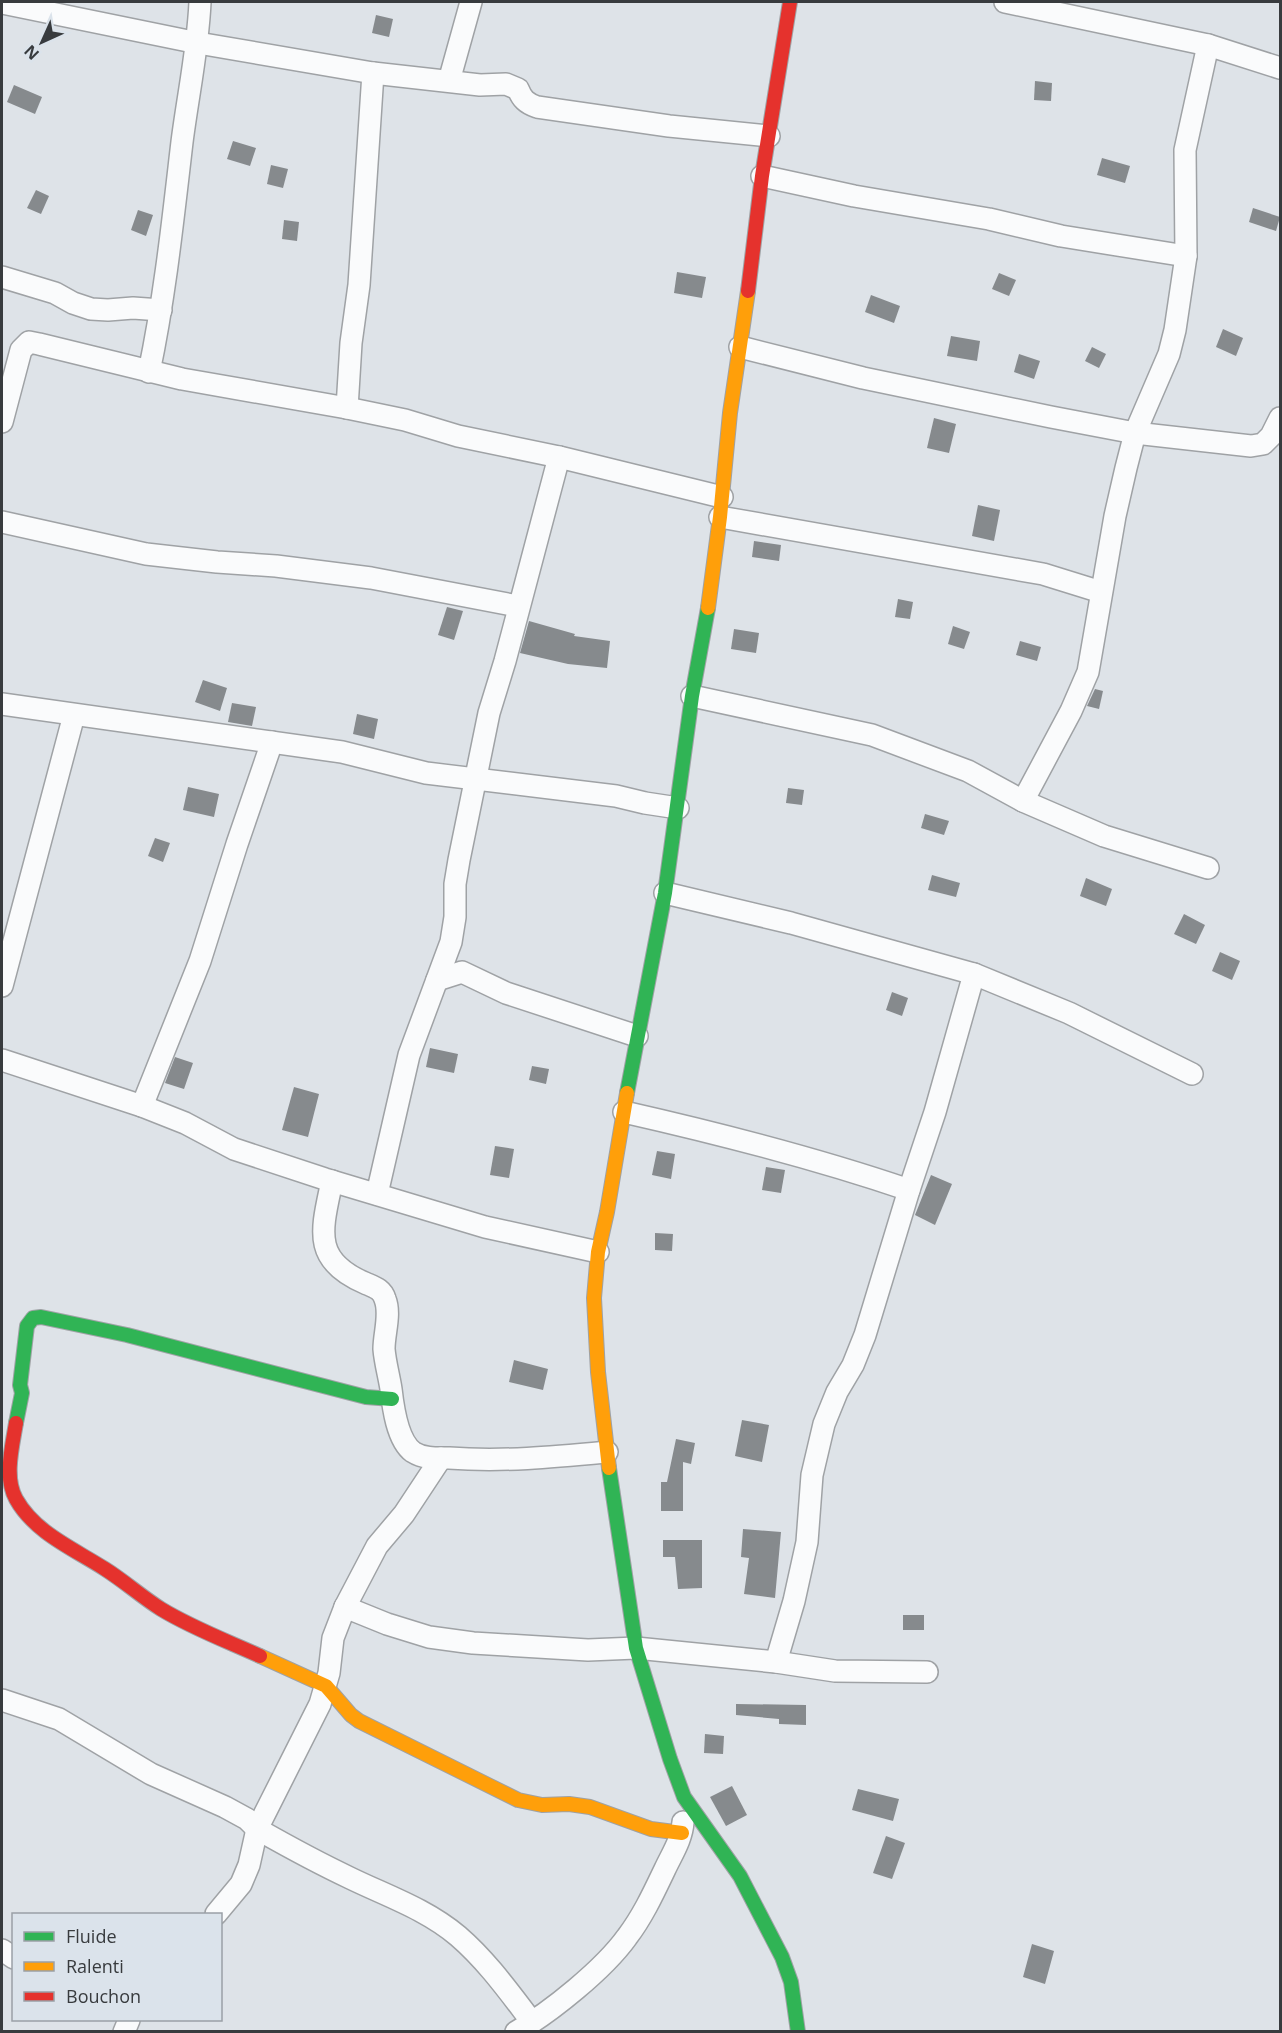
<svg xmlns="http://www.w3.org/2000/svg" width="1282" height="2033" font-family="'Open Sans',sans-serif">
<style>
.building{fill:#868a8d}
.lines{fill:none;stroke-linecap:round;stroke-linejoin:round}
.street-casing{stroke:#9fa2a5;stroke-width:24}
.fast-casing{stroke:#9fa2a5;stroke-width:16}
.slow-casing{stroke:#9fa2a5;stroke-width:16}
.jam-casing{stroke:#9fa2a5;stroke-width:16}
.street{stroke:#fafbfc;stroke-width:21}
.fast{stroke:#30b455;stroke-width:14}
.slow{stroke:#ff9f0a;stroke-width:14}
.jam{stroke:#e5322d;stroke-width:14}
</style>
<rect width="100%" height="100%" fill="#dee3e8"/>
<g class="building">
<path d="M376,15l17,4 -4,18 -17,-4z"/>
<path d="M1035,81l17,2 -1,18 -17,-1z"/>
<path d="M14,85l28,12 -7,17 -28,-12z"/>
<path d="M233,141l23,7 -6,18 -23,-7z"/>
<path d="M1102,158l28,8 -5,17 -28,-8z"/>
<path d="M271,165l17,4 -5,19 -16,-4z"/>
<path d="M36,190l13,6 -8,18 -14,-6z"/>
<path d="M1253,208l27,9 -4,14 -27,-9z"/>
<path d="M138,210l15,5 -7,21 -15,-6z"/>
<path d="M284,220l15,2 -2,19 -15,-2z"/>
<path d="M677,272l29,5 -4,21 -28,-5z"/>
<path d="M999,273l17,7 -7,16 -17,-7z"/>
<path d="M871,295l29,11 -6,17 -29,-11z"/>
<path d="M1223,329l20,9 -7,18 -20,-9z"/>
<path d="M951,336l29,5 -3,20 -30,-5z"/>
<path d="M1092,347l14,7 -7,14 -14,-7z"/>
<path d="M1019,354l21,7 -6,18 -20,-7z"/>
<path d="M934,418l22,6 -7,29 -22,-5z"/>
<path d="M978,505l22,5 -6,31 -22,-5z"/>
<path d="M754,541l27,4 -2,16 -27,-4z"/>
<path d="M898,599l15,3 -3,17 -15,-2z"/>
<path d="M447,607l16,4 -9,29 -16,-5z"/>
<path d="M529,621l46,13 -1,2 36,5 -3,27 -39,-4 -48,-11z"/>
<path d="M953,626l17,6 -6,17 -16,-5z"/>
<path d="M734,629l25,4 -3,20 -25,-4z"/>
<path d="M1020,641l21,6 -4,14 -21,-6z"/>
<path d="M203,680l24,8 -7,23 -25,-9z"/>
<path d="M1095,689l8,2 -4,18 -12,-3z"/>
<path d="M232,703l24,4 -4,19 -24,-4z"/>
<path d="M357,714l21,5 -4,20 -21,-5z"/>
<path d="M188,787l31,7 -5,23 -31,-7z"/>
<path d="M788,788l16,2 -2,15 -16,-2z"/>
<path d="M925,814l24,7 -5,14 -23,-7z"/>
<path d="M155,838l15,5 -7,19 -15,-6z"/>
<path d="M932,875l28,8 -4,14 -28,-7z"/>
<path d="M1086,878l26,11 -6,17 -26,-10z"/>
<path d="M1184,914l21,11 -9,19 -22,-10z"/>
<path d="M1220,952l20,9 -8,19 -20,-9z"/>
<path d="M892,992l16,6 -6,18 -16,-6z"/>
<path d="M430,1048l28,6 -4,19 -28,-6z"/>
<path d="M175,1057l18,6 -9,26 -19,-6z"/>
<path d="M532,1066l17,3 -3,15 -17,-4z"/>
<path d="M294,1087l25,7 -11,43 -26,-7z"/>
<path d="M495,1146l19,3 -5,29 -19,-3z"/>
<path d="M657,1151l18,3 -4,25 -19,-4z"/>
<path d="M766,1167l19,3 -4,23 -19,-3z"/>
<path d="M931,1175l21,9 -17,41 -20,-10z"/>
<path d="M655,1233l18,1 -1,17 -17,-1z"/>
<path d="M514,1360l34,9 -5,21 -34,-8z"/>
<path d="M742,1420l27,5 -7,37 -27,-6z"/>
<path d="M676,1439l19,4 -4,21 -8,-2v49h-22v-29h6z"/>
<path d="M743,1529l38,3 -6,66 -31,-4 5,-36 -8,-1z"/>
<path d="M663,1540h39v48l-24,1 -3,-32h-12z"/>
<rect x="903" y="1615" width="21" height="15"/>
<path d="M736,1704l70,1v20l-27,-1v-5l-43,-4z"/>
<path d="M705,1734l19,2 -1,18 -19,-1z"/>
<path d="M732,1786l15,29 -21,11 -16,-29z"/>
<path d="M858,1789l41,10 -6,22 -41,-11z"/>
<path d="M886,1836l19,7 -13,36 -19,-6z"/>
<path d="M1032,1944l22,7 -9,33 -22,-7z"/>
</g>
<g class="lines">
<g class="street-casing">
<g id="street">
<path d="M1005,2l203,43 72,23"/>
<path d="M2,3l196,40 175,30 107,12 26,-1 12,5c4,10 8,14 19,18l132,19 100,10"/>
<path d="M449,81l22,-79"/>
<path d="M762,176l92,20 135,23 72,17 125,20"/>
<path d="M2,277l53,16 18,10 18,6 17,1 25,-2 28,2"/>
<path d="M740,347l123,31 188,39 84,16 116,13 12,-2 8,-8 9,-18"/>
<path d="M149,372c16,-76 24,-153 33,-230 6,-47 16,-93 18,-140"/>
<path d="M347,408l4,-65 8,-58 14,-212"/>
<path d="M2,422l19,-72 8,-8 10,2 143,35 165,29 58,12 53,16 101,21 163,40"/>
<path d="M720,517l323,57 58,18"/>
<path d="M2,522l144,32 71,8 59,4 95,12 147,28"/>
<path d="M692,696l180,39 96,36 55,30 81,35 104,32"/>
<path d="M2,704l340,48 84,21 190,23 29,7 33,5"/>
<path d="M1023,801l48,-90 17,-39 27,-156 11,-48 9,-35 34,-79 6,-24 11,-74 -1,-106 23,-105"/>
<path d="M665,893l126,30 183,51 95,39 123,61"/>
<path d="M437,980l25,-8 44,21 131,43"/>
<path d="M2,986l72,-271"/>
<path d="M2,1060l140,46 43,17 49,26 91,30 160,48 113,25"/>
<path d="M142,1106l58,-145 37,-117 35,-102"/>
<path d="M624,1112c97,22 191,46 285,78"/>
<path d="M332,1181c-10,48 -21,79 33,102 9,4 17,6 20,16 6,15 -1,34 -1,50 1,13 5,27 7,40 2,18 6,51 22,63 11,7 24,6 36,6 53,4 105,-1 158,-6"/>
<path d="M377,1194l32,-139 42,-113 4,-25v-33l4,-24 30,-147 16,-52 54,-204"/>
<path d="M345,1607l42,17 42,13 44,6 115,7 48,-2 140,14 59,9 92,1"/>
<path d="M776,1662l18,-61 13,-59 5,-67 12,-51 13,-32 16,-27 12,-30 44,-145 26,-78 39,-138"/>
<path d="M2,1700l57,19 92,55 74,33 22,12 10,10c30,17 61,34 93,49 37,18 76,31 108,58 29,25 51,56 74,86"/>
<path d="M216,1914l25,-30 8,-19 8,-36 63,-125 9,-31 4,-35 12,-31 32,-61 27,-32 37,-56"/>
<path d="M2,1950l12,8"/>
<path d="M124,2032l5,-12"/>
<path d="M516,2032c35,-20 88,-63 111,-95 16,-21 27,-45 38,-68 7,-15 17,-30 18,-47"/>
</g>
</g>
<g class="fast-casing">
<g id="fast">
<path d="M627,1093l38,-200 27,-197 16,-88"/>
<path d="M16,1423l6,-30 -2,-8 7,-59 6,-8 8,-1 86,18 239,62 26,2"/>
<path d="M609,1468l27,180 34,111 14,38 56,79 42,81 9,25 7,50"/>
</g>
</g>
<g class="slow-casing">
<g id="slow">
<path d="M708,608l12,-91 10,-104 18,-122"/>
<path d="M609,1468l-11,-96 -4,-74 4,-46 9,-40 20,-119"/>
<path d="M260,1656l66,30 25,29 8,6 159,79 24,5 27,-1 21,3 61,22 31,4"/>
</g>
</g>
<g class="jam-casing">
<g id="jam">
<path d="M748,291l14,-115 28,-174"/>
<path d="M16,1423c-4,24 -12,55 0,76 19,34 58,50 89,70 19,12 37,28 56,40 31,19 66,32 99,47"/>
</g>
</g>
<use href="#street" class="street"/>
<use href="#fast" class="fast"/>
<use href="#slow" class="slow"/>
<use href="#jam" class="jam"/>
</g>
<rect width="1282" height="2033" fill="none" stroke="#383b3e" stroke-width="6"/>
<rect x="12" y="1913" width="210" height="108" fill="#dbe3eb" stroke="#9aa0a6" stroke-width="1.5"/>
<rect x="24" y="1932" width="30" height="9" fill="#30b455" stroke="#9aa0a6" stroke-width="1.5"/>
<text x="66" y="1943" font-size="18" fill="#383b3e">Fluide</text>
<rect x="24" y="1962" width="30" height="9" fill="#ff9f0a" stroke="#9aa0a6" stroke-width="1.5"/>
<text x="66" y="1973" font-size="18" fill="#383b3e">Ralenti</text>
<rect x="24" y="1992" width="30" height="9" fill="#e5322d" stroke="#9aa0a6" stroke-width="1.5"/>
<text x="66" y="2003" font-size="18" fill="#383b3e">Bouchon</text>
<g transform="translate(42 42) rotate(225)" stroke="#dbe3eb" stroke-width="4.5" paint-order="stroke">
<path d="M0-4.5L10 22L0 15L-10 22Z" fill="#383b3e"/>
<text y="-9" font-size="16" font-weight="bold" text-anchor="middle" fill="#383b3e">N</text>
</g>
</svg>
